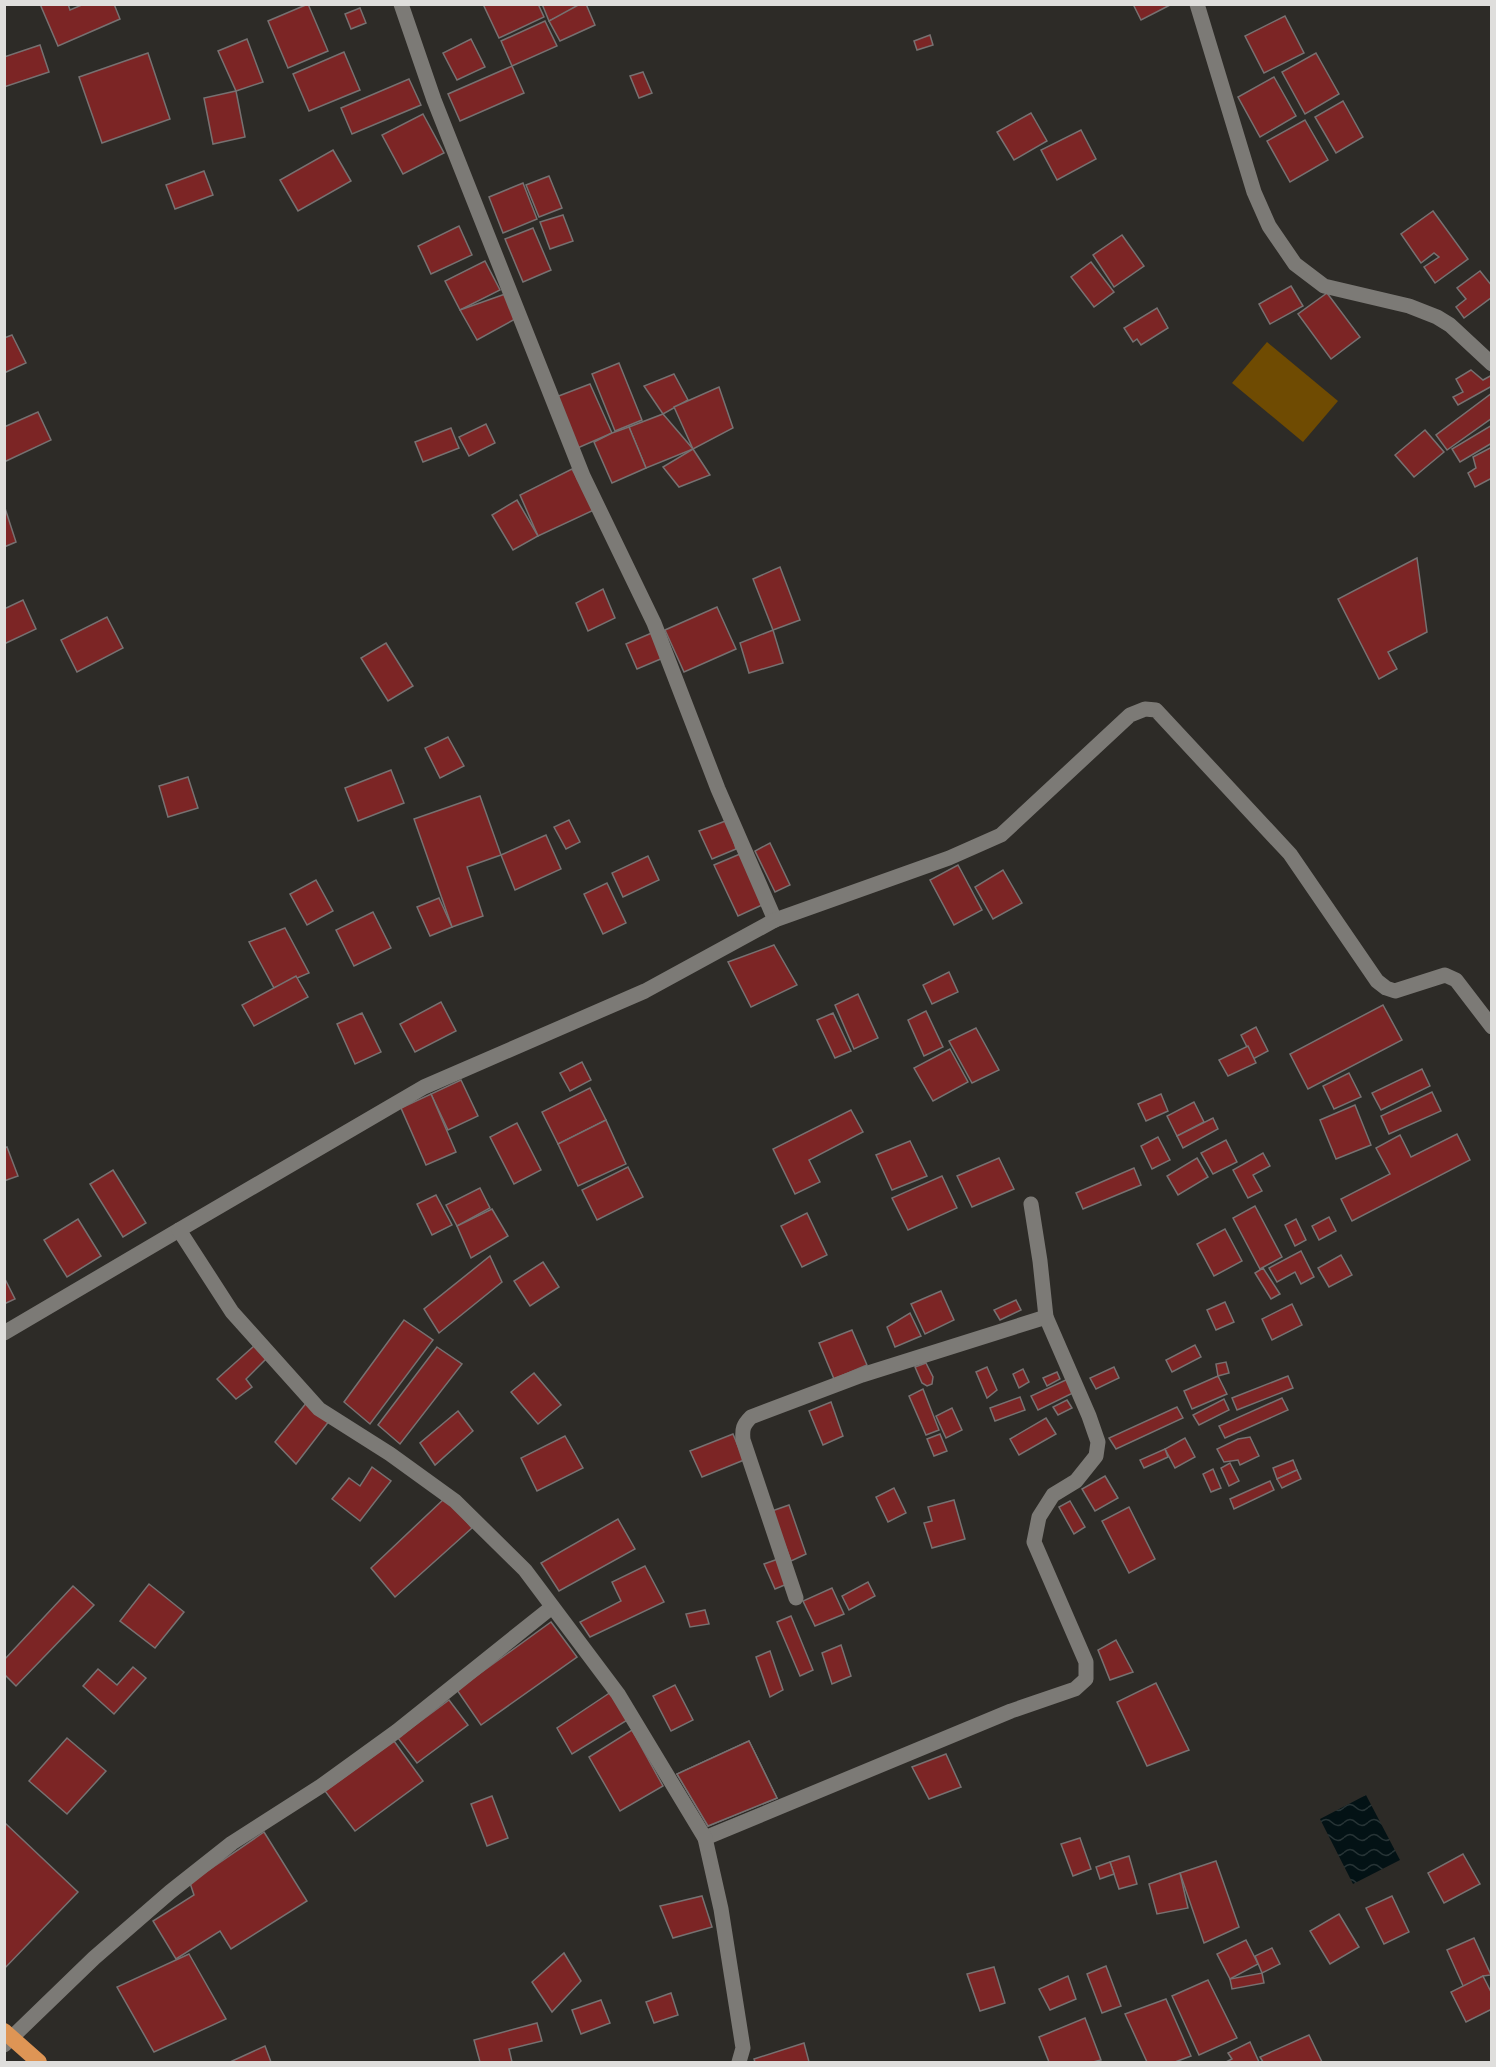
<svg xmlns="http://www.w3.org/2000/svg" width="1496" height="2067" font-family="'Golos Text',sans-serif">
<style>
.green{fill:#6f4b02}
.water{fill:url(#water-waves)}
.building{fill:#7c2525;stroke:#777171;stroke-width:1.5}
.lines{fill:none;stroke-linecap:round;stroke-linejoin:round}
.minor{stroke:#7c7a76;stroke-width:15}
.trunk{stroke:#de9555;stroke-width:16}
</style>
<defs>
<pattern id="water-waves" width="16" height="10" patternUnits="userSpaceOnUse" patternTransform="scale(1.5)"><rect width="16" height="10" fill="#031215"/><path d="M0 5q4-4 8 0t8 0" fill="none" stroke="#273436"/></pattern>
</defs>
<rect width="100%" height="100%" fill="#2d2b27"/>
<path class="green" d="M1267,342l71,59 -35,41 -71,-59z"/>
<path class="water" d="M1366,1795l34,65 -47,24 -33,-65z"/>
<g class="building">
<path d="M40,4h28l2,6 14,-6h30l6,15 -62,27z"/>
<path d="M308,4l20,47 -40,17 -20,-47z"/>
<path d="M483,4h55l6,13 -45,21z"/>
<path d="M542,4h44l-37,17z"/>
<path d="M580,4h6l9,21 -35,16 -11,-20z"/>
<path d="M1133,4h39l-31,16z"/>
<path d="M360,8l6,15 -15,6 -6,-15z"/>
<path d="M1285,16l19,37 -40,20 -19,-37z"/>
<path d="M545,21l12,25 -45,20 -11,-25z"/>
<path d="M930,35l3,10 -16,5 -3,-9z"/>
<path d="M247,39l16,43 -27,9 -18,-40z"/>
<path d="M471,39l14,28 -28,13 -14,-27z"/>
<path d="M40,45l9,27 -45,15v-30z"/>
<path d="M344,52l16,38 -51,21 -16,-37z"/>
<path d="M148,53l22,66 -68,24 -23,-66z"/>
<path d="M1316,53l23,41 -34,20 -23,-42z"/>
<path d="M512,66l12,27 -64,28 -12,-27z"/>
<path d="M643,72l9,21 -13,5 -9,-22z"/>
<path d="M1274,77l22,39 -36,21 -22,-40z"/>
<path d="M409,79l12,26 -69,29 -11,-26z"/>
<path d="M236,91l9,46 -32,7 -9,-46z"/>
<path d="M1343,101l20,36 -27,16 -21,-36z"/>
<path d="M1031,113l16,28 -33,19 -17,-28z"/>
<path d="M423,114l21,39 -41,21 -21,-39z"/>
<path d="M1305,120l23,40 -38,22 -23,-41z"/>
<path d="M1081,130l15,29 -39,21 -16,-30z"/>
<path d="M333,150l18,31 -53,30 -18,-31z"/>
<path d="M204,171l9,24 -38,14 -9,-24z"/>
<path d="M549,176l13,32 -23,9 -13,-32z"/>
<path d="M523,183l14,36 -34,14 -14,-36z"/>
<path d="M1433,211l35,48 -33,24 -11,-16 15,-10 -5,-4 -13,10 -20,-29z"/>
<path d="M563,215l10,26 -23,8 -10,-27z"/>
<path d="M459,226l13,29 -41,19 -13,-28z"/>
<path d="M533,228l18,42 -28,12 -18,-43z"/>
<path d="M1122,235l22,31 -30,21 -21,-32z"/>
<path d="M485,261l15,29 -40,20 -15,-29z"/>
<path d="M1091,262l23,30 -20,15 -23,-30z"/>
<path d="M1480,271l12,15v11l-28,21 -8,-11 10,-8 -9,-11z"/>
<path d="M1291,286l12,20 -33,18 -11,-20z"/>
<path d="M508,293l9,25 -40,22 -17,-30z"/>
<path d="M1327,293l33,44 -29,22 -33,-45z"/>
<path d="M1157,308l11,20 -27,17 -4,-6 -4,3 -9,-14z"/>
<path d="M12,335l14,28 -22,10v-35z"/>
<path d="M619,363l23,57 -27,11 -23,-57z"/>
<path d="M1471,370l12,10 9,-5v11l-34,19 -5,-8 10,-5 -7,-13z"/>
<path d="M674,374l14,26 -25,14 -19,-28z"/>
<path d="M590,384l22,49 -39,17 -17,-53z"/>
<path d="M719,387l14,41 -40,21 -19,-42z"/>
<path d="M1492,393v25l-45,32 -11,-15z"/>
<path d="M38,412l13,28 -47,22v-35z"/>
<path d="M663,414l30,35 -47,19 -17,-41z"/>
<path d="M486,424l9,19 -26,13 -10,-19z"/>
<path d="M1492,425v18l-32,19 -8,-13z"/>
<path d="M629,427l17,41 -34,15 -18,-41 18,-9z"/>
<path d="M451,428l8,20 -36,14 -8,-20z"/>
<path d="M1425,430l19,22 -30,25 -19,-22z"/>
<path d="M1492,447v31l-17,9 -7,-14 8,-5 -3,-11z"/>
<path d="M693,449l17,26 -31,12 -16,-20z"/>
<path d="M572,469l22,41 -56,26 -18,-41z"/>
<path d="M517,500l21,36 -25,14 -21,-35z"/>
<path d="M4,505l12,37 -12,5z"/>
<path d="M1417,558l10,74 -39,20 9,17 -18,10 -41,-80z"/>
<path d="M780,567l20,53 -27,10 -20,-51z"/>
<path d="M603,589l12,29 -27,13 -12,-28z"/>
<path d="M23,600l13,29 -32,15v-35z"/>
<path d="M717,607l19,42 -52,23 -19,-42z"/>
<path d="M107,617l16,31 -46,24 -16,-32z"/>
<path d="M773,630l10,33 -34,10 -9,-30z"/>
<path d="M654,632l9,26 -26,11 -11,-25z"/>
<path d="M386,643l27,43 -25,15 -27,-43z"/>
<path d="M448,737l16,29 -24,12 -15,-30z"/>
<path d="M391,770l13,33 -46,18 -13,-33z"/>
<path d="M188,777l10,31 -30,9 -9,-31z"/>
<path d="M480,796l21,59 -34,12 16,49 -31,11 -38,-108z"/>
<path d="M569,820l11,22 -14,7 -12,-22z"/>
<path d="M728,820l8,29 -24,10 -13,-28z"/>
<path d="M546,835l15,34 -46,21 -14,-35z"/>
<path d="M770,843l20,42 -15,7 -20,-41z"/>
<path d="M740,854l22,51 -24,11 -24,-51z"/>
<path d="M648,856l11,24 -36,17 -11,-24z"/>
<path d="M958,865l24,45 -28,15 -24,-45z"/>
<path d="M1003,870l19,33 -29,16 -18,-32z"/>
<path d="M316,880l17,31 -26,14 -17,-31z"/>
<path d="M607,883l19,40 -23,11 -19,-40z"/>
<path d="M439,898l13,29 -22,9 -13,-29z"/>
<path d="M373,912l18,36 -37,18 -18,-36z"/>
<path d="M285,928l24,45 -35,15 -25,-46z"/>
<path d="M774,945l23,40 -46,22 -23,-45z"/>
<path d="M949,972l9,20 -26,12 -9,-19z"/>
<path d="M296,976l12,21 -54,29 -12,-21z"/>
<path d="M858,994l20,44 -24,11 -19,-44z"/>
<path d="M441,1002l15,29 -41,21 -15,-28z"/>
<path d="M1383,1005l19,35 -94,49 -18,-35z"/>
<path d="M926,1011l17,36 -19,9 -16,-36z"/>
<path d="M362,1013l19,39 -26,12 -18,-40z"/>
<path d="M833,1013l18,38 -16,7 -18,-38z"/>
<path d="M1256,1027l12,24 -15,8 -12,-24z"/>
<path d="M976,1028l23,42 -27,13 -23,-42z"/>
<path d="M1248,1046l8,17 -28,13 -9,-16z"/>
<path d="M950,1049l18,33 -35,19 -19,-33z"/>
<path d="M582,1062l9,18 -21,11 -10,-18z"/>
<path d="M1422,1069l8,17 -49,24 -9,-17z"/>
<path d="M1349,1073l12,24 -27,12 -11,-23z"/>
<path d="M461,1080l17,36 -30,14 -17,-36z"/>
<path d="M590,1088l16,32 -48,24 -16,-32z"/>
<path d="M1432,1092l9,19 -52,23 -8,-18z"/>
<path d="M431,1094l25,58 -30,13 -25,-57z"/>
<path d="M1161,1094l7,17 -22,10 -8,-17z"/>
<path d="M1194,1102l10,20 -27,14 -10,-20z"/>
<path d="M1355,1105l16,40 -35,14 -16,-39z"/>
<path d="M851,1110l12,22 -54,28 11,22 -25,12 -22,-45z"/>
<path d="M1213,1118l5,11 -35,19 -6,-12z"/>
<path d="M606,1120l20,44 -48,22 -20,-42z"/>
<path d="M517,1123l24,47 -27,14 -24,-47z"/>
<path d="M1457,1134l13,26 -118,61 -11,-22 49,-25 -14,-26 24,-13 11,22z"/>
<path d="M1158,1137l12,23 -18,9 -11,-23z"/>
<path d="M1226,1140l11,22 -24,12 -12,-21z"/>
<path d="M910,1141l17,35 -35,14 -16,-35z"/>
<path d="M7,1147l11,29 -14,5v-33z"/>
<path d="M1263,1153l7,13 -17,9 9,16 -14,7 -15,-28z"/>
<path d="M999,1158l15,31 -42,18 -15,-31z"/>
<path d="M1197,1158l11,19 -30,18 -11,-19z"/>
<path d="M628,1167l15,30 -46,23 -15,-30z"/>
<path d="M1134,1168l7,17 -58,24 -7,-16z"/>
<path d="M113,1170l33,53 -23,14 -33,-53z"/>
<path d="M942,1176l15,32 -49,22 -16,-32z"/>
<path d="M480,1188l10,20 -33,18 -11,-21z"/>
<path d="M436,1195l16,30 -20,10 -15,-31z"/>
<path d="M1255,1206l27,51 -22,12 -27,-51z"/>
<path d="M492,1209l16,27 -37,22 -14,-32z"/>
<path d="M807,1213l20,42 -25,12 -21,-41z"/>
<path d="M1329,1217l7,14 -17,9 -7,-14z"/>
<path d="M78,1219l23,37 -34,21 -23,-37z"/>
<path d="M1296,1219l10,21 -11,6 -10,-21z"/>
<path d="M1225,1229l17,32 -28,15 -17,-32z"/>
<path d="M1301,1251l13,26 -13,7 -6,-12 -18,10 -8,-14z"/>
<path d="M1341,1255l11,20 -23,12 -11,-19z"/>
<path d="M490,1256l12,26 -63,51 -15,-24z"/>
<path d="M543,1262l16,25 -29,19 -16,-25z"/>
<path d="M1263,1268l17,26 -9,5 -16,-26z"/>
<path d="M4,1277l11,22 -11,5z"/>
<path d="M941,1291l13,29 -29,14 -14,-30z"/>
<path d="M1016,1300l5,10 -21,10 -6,-10z"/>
<path d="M1225,1302l9,20 -18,8 -9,-20z"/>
<path d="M1292,1304l10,21 -30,15 -10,-21z"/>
<path d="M910,1313l11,23 -26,11 -8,-20z"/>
<path d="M404,1320l29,20 -63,84 -26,-22z"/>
<path d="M852,1330l15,35 -33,14 -15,-36z"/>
<path d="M1195,1345l6,12 -29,15 -6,-12z"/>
<path d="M254,1346l13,12 -21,21 6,8 -16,12 -19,-20z"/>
<path d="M437,1347l25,17 -62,80 -22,-19z"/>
<path d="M1226,1362l3,11 -11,3 -2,-12z"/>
<path d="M926,1363l7,14 -1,7 -5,2 -5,-3 -7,-16z"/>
<path d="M987,1367l10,23 -10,8 -11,-26z"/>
<path d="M1114,1367l5,11 -23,11 -6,-11z"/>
<path d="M1023,1369l6,13 -10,6 -6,-14z"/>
<path d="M1057,1372l3,7 -13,7 -4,-8z"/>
<path d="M534,1373l27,32 -23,19 -27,-32z"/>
<path d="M1218,1376l9,18 -35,15 -8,-18z"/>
<path d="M1288,1376l5,12 -56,22 -5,-12z"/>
<path d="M1068,1379l7,13 -37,18 -7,-14z"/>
<path d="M923,1389l16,41 -13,5 -17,-39z"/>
<path d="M1020,1397l5,13 -30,11 -5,-13z"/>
<path d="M1282,1398l6,12 -63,28 -6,-12z"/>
<path d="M1224,1399l5,11 -30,15 -6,-10z"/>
<path d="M1067,1400l5,8 -14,7 -5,-8z"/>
<path d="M307,1402l23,18 -34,44 -21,-22z"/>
<path d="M831,1402l12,34 -20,9 -14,-34z"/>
<path d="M1177,1407l6,11 -67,31 -7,-11z"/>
<path d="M952,1408l10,22 -16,8 -10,-22z"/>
<path d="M458,1411l15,20 -38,34 -15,-22z"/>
<path d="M1046,1418l10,16 -37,21 -9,-16z"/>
<path d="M733,1434l11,26 -42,17 -12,-26z"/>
<path d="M940,1434l7,17 -13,5 -7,-17z"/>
<path d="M565,1436l18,32 -46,23 -16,-33z"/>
<path d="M1250,1437l9,19 -19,9 -2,-5 -14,2 -7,-13 21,-10z"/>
<path d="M1185,1438l10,19 -20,11 -10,-19z"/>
<path d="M1165,1449l3,8 -24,11 -4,-8z"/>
<path d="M1293,1460l4,10 -20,9 -4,-11z"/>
<path d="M1230,1463l9,18 -10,5 -8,-18z"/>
<path d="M372,1467l19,14 -31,40 -28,-22 17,-21 11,8z"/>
<path d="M1213,1469l8,19 -10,4 -8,-18z"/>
<path d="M1297,1470l4,9 -19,9 -5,-9z"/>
<path d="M1105,1476l13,22 -23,13 -13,-22z"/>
<path d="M1270,1481l4,9 -40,19 -4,-10z"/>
<path d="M894,1488l12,25 -18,9 -12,-25z"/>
<path d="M446,1497l26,31 -77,69 -24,-29z"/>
<path d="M954,1500l11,39 -33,9 -8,-25 8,-2 -4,-14z"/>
<path d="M1070,1501l15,26 -11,7 -15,-27z"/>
<path d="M789,1505l17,49 -15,7 -19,-50z"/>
<path d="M1129,1507l26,52 -26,14 -27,-52z"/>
<path d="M618,1519l17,30 -76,42 -18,-28z"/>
<path d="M778,1559l9,25 -12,5 -11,-25z"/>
<path d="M645,1566l19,36 -74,35 -10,-15 41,-21 -9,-19z"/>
<path d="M868,1582l7,14 -26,14 -7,-14z"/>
<path d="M149,1584l35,28 -29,36 -35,-27z"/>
<path d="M73,1586l21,19 -78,81 -12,-12v-14z"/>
<path d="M832,1588l12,26 -29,12 -12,-25z"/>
<path d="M705,1610l4,14 -19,3 -4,-13z"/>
<path d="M791,1616l22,54 -13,6 -23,-54z"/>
<path d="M551,1622l26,35 -96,68 -24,-35z"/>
<path d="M1116,1640l17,32 -23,8 -12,-30z"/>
<path d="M841,1645l10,31 -19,8 -10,-31z"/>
<path d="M770,1651l13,39 -13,7 -14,-40z"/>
<path d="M133,1667l13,11 -32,36 -31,-28 15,-17 19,16z"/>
<path d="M1156,1683l33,67 -42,16 -30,-64z"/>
<path d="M675,1685l18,35 -22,11 -18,-35z"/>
<path d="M614,1690l15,29 -57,35 -15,-26z"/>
<path d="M449,1700l19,25 -51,38 -19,-25z"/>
<path d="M632,1730l31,56 -43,25 -31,-54z"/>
<path d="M67,1738l39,33 -39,43 -38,-33z"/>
<path d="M394,1741l29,40 -68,50 -30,-40z"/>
<path d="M749,1741l28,57 -69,28 -31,-52z"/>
<path d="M749,1741l28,57 -69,28 -31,-52z"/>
<path d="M946,1754l15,33 -32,12 -17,-32z"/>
<path d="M492,1796l16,42 -21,8 -16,-42z"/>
<path d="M4,1822l74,70 -74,77z"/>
<path d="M264,1832l43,69 -76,48 -11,-18 -44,28 -23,-38 41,-26 -4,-12z"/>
<path d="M1080,1838l11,31 -18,7 -12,-32z"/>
<path d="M1463,1854l17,30 -36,19 -16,-30z"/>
<path d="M1129,1856l8,28 -18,5 -9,-27z"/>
<path d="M1216,1861l23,66 -35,16 -24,-70z"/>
<path d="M1110,1862l4,12 -14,5 -4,-12z"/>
<path d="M1180,1873l8,35 -31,6 -8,-30z"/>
<path d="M702,1896l10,31 -39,11 -13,-32z"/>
<path d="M1392,1896l17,36 -25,12 -18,-36z"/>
<path d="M1339,1914l20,33 -29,17 -20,-33z"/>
<path d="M1474,1938l17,37 -8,1 -19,12 -17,-38z"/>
<path d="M1246,1940l12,24 -28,15 -13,-25z"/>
<path d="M1272,1948l8,16 -18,9 -7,-17z"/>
<path d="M564,1953l17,28 -29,31 -20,-30z"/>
<path d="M189,1954l37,65 -72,33 -37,-65z"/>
<path d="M1106,1966l15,40 -19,7 -15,-39z"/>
<path d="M994,1967l11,36 -25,8 -13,-37z"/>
<path d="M1262,1973l2,10 -32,6 -2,-10z"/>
<path d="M1068,1976l8,23 -26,11 -11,-21z"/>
<path d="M1483,1976l9,18v15l-26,13 -15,-30z"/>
<path d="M1208,1980l29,58 -38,17 -27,-59z"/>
<path d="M671,1993l7,22 -24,8 -8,-21z"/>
<path d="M1166,1999l25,57 -16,6h-28l-22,-48z"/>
<path d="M601,2000l9,23 -29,11 -9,-24z"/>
<path d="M1085,2018l16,42 -8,2h-44l-10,-25z"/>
<path d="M537,2023l5,18 -33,8 3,13h-32l-6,-22z"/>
<path d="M1309,2035l13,27h-59l-3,-5z"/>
<path d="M1250,2042l9,20h-33l6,-3 -4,-6z"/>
<path d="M804,2043l5,19h-54l-1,-3z"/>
<path d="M265,2046l6,16h-41z"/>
</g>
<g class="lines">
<g class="minor">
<path d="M401,4l33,96 149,376 71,147 64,166 57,131"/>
<path d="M1197,4l57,188 15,34 26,38 29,22 85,20 28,11 13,8 42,39"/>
<path d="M4,1333l175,-103"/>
<path d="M796,1598l-53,-158c-1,-11 0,-15 8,-23l111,-42 184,-58"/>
<path d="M705,1838l306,-127 64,-22 11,-10v-17l-52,-120 5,-25 14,-22 23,-14 20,-25 2,-14 -9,-26 -43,-99 -6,-56 -9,-57"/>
<path d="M4,2045l90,-87 76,-66 62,-49 89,-57 76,-55 155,-124"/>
<path d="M739,2062l4,-14 -22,-139 -16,-71 -87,-144 -93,-124 -70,-69 -65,-47 -71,-45 -87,-97 -53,-82 245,-143 221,-96 130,-71 174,-62 52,-23 129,-120 15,-6 11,1 134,144 87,127 9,7 9,3 50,-16 11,5 36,47"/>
</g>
<path class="trunk" d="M4,2031l35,31"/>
</g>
<rect width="1496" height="2067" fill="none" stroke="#dfdedc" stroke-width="12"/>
</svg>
